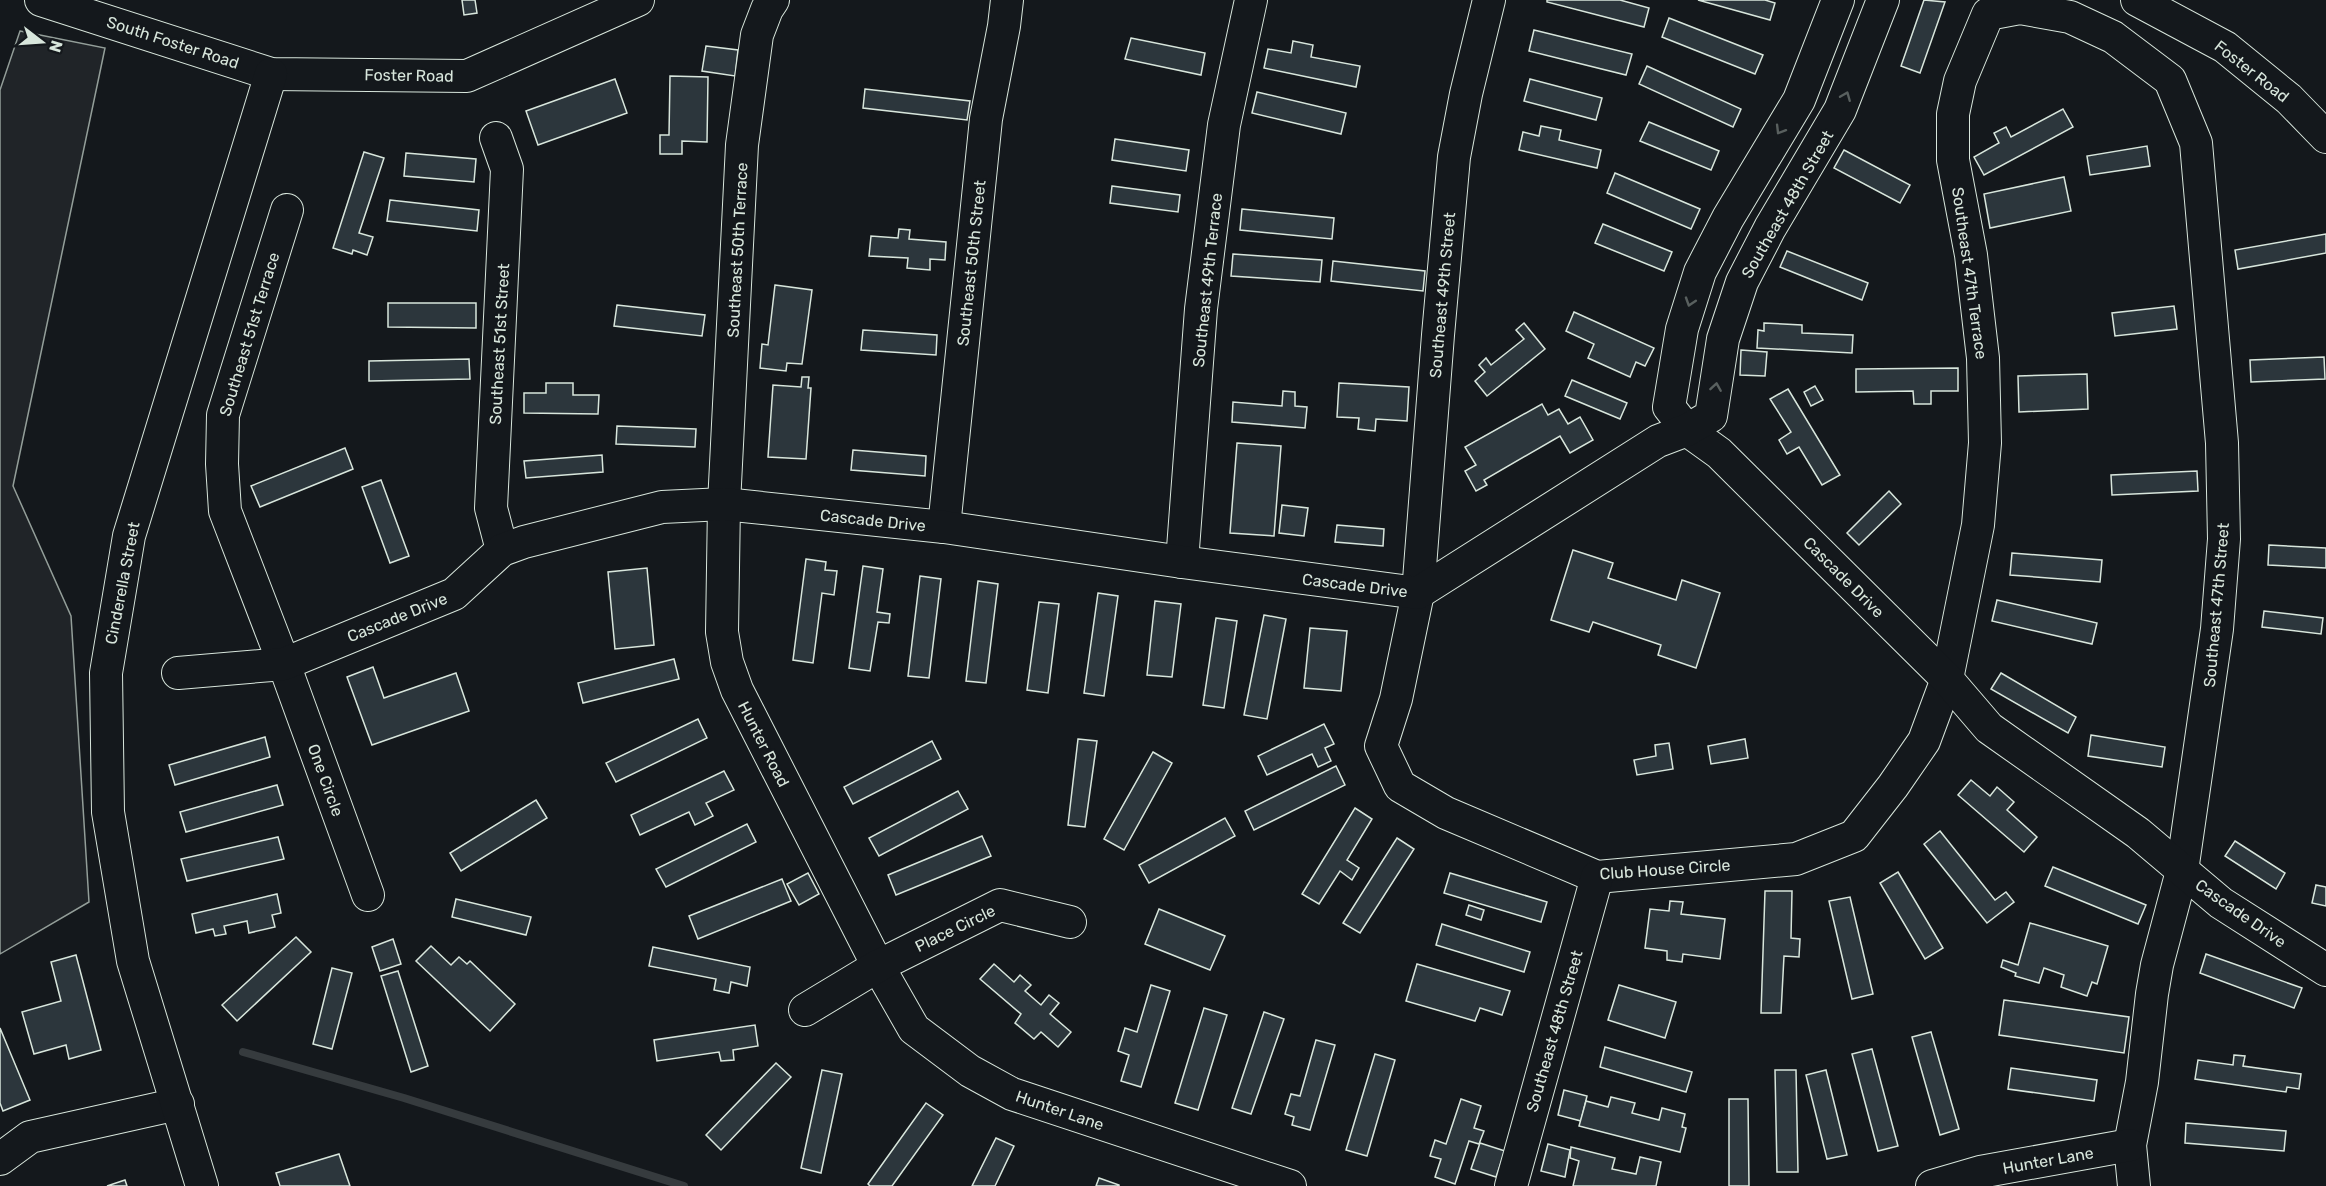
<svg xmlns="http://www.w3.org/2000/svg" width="2326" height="1186" font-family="Rubik,sans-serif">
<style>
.green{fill:#202428;stroke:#939e99;stroke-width:1.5}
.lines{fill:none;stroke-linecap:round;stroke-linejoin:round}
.stream{stroke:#363b3e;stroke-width:8}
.building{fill:#2c363c;stroke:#d8e6dc;stroke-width:1.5}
.minor-casing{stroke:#d8e6dc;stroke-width:34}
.minor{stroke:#14181c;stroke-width:32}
.oneway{stroke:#59605f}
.labels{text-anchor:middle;stroke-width:4.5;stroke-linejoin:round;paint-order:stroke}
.street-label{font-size:16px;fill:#d8e6dc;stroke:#14181c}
</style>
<rect width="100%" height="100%" fill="#14181c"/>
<path class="green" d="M20,31l85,17 -92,438 58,130 18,286 -89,52v-864z"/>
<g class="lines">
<path class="stream" d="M243,1052l161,46 280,88"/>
</g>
<g class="building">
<path d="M462,0h13l2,13 -13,2z"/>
<path d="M1547,0h73l29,8 -5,19 -97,-25z"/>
<path d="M1698,0h67l10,3 -5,17z"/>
<path d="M1924,0l21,2 -25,71 -19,-7z"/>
<path d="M1669,18l94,37 -8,19 -93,-37z"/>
<path d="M1534,30l98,24 -6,21 -97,-24z"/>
<path d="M1131,38l74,15 -4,22 -76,-16z"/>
<path d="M1293,41l20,4 -2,12 49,9 -4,21 -92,-19 4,-19 23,4z"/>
<path d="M706,46l32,4 -3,26 -33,-5z"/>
<path d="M1647,66l94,43 -8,18 -94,-43z"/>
<path d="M670,76l38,1 -1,65 -25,-1v13h-22v-19h9z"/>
<path d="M615,79l12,34 -89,32 -12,-34z"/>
<path d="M1530,79l72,19 -6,22 -72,-19z"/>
<path d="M865,89l105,12 -3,19 -104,-12z"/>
<path d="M1257,92l89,21 -5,21 -89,-21z"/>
<path d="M2063,109l10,18 -89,48 -10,-18 25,-14 -5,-10 12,-6 5,10z"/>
<path d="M1649,122l70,29 -8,19 -71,-29z"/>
<path d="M1541,126l20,4 -2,10 42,10 -4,18 -78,-18 4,-18 16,4z"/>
<path d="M1115,139l74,11 -3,21 -74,-11z"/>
<path d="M2147,146l3,20 -60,9 -3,-19z"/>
<path d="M1844,150l66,35 -10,18 -66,-35z"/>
<path d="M364,152l20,6 -25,75 14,4 -6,18 -14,-5 -1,4 -19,-6z"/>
<path d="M406,153l70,6 -2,23 -70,-6z"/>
<path d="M1615,173l85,36 -9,20 -84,-36z"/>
<path d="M2064,177l7,34 -81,17 -6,-34z"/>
<path d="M1112,186l68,9 -2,17 -68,-9z"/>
<path d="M390,200l89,10 -2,21 -90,-10z"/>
<path d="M1242,209l92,9 -2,21 -92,-9z"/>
<path d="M1603,224l69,28 -8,19 -69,-28z"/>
<path d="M899,229l11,1 -1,9 37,3 -1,18 -15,-1v11l-23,-2 1,-10 -39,-2 2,-20 27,2z"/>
<path d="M2326,234v19l-88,16 -3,-19z"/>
<path d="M1787,251l81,32 -6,17 -82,-33z"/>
<path d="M1233,254l89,6 -2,22 -89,-6z"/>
<path d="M1333,261l92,10 -2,20 -92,-10z"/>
<path d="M775,285l37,5 -10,74 -15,-1 -1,8 -26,-3 2,-24 6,1z"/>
<path d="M388,303h88v25l-88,-1z"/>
<path d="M617,305l88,10 -3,21 -88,-10z"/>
<path d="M2174,306l3,23 -62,7 -3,-23z"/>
<path d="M1574,312l80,36 -9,18 -9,-4 -6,15 -42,-19 6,-14 -28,-13z"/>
<path d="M1524,323l21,26 -58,47 -12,-15 10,-9 -6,-7 7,-7 5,7 33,-26 -8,-9z"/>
<path d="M1764,323l38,2v8l51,2 -1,18 -95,-5 1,-18 6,1z"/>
<path d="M863,330l74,5 -1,20 -75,-5z"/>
<path d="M1741,350l26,2 -2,24 -25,-1z"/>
<path d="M2324,357l1,22 -74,3 -1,-22z"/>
<path d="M469,359l1,20 -101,2v-20z"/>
<path d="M1958,368v23h-27v13h-17l-1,-13 -57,1v-23z"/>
<path d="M2087,374l1,35 -69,3 -1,-36z"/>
<path d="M802,377h7l-1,11h3l-5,71 -38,-2 5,-72 28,2z"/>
<path d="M1572,380l55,23 -7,16 -55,-23z"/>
<path d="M546,383h27v12h26l-1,19 -74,-1v-20h22z"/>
<path d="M1339,383l70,4 -2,34 -31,-2 -1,12 -17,-2 1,-11 -22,-1z"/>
<path d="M1815,386l8,14 -12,6 -7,-14z"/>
<path d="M1788,389l52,86 -18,10 -23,-38 -12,7 -8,-14 12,-8 -21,-33z"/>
<path d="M1283,391l12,1v14l12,1 -2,21 -73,-6 1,-20 49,4z"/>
<path d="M1542,404l6,11 11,-6 9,15 12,-7 13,23 -23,13 -10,-17 -76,44 3,5 -11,6 -11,-20 11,-6 -11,-18z"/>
<path d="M617,426l79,3 -1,18 -79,-3z"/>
<path d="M1237,443l44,3 -7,90 -44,-3z"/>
<path d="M345,448l8,21 -93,38 -9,-21z"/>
<path d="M853,450l73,6 -1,20 -74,-6z"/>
<path d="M602,455l1,17 -77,6 -2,-17z"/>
<path d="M2197,471l1,20 -86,4 -1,-20z"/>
<path d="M381,480l28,76 -19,7 -28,-76z"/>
<path d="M1889,491l12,13 -42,41 -12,-12z"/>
<path d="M1282,505l26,3 -4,28 -25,-3z"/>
<path d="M1337,525l47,4 -1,17 -48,-4z"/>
<path d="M2269,545l57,3v20l-58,-3z"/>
<path d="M1573,550l40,13 -5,15 68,22 6,-20 38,13 -24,75 -38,-13 3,-10 -68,-23 -4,10 -38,-12z"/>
<path d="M2012,553l90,7 -2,22 -90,-7z"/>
<path d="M806,559l20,3 -1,8 12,1 -3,24 -12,-2 -9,70 -20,-3z"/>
<path d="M863,566l20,3 -6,43 13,2 -1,9 -11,-1 -8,49 -21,-3z"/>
<path d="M647,568l7,77 -39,4 -7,-77z"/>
<path d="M920,576l21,3 -12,99 -21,-2z"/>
<path d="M978,581l20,3 -12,99 -20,-2z"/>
<path d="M1098,593l20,3 -14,100 -20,-3z"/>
<path d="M1997,600l100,23 -5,21 -100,-23z"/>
<path d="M1155,601l26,3 -9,73 -25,-2z"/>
<path d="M1039,602l20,2 -11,89 -21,-3z"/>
<path d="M2264,611l59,7 -2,16 -59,-7z"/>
<path d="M1264,615l22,4 -19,100 -23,-4z"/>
<path d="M1216,618l21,3 -13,87 -21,-3z"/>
<path d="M1310,628l37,3 -6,60 -37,-3z"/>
<path d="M674,659l5,20 -96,24 -5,-20z"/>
<path d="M373,667l11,31 72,-25 13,38 -97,34 -25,-68z"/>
<path d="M2001,673l75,44 -8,16 -77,-44z"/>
<path d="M698,719l9,19 -91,44 -10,-19z"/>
<path d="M1324,724l10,20 -9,4 6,13 -13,6 -6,-13 -45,21 -9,-19z"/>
<path d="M2091,735l74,12 -3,20 -74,-11z"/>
<path d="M265,737l5,20 -95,28 -6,-20z"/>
<path d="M1078,739l19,2 -12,86 -17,-2z"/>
<path d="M1745,739l3,19 -37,6 -3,-18z"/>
<path d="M932,741l9,18 -88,45 -9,-17z"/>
<path d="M1669,743l4,26 -36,6 -3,-15 22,-4 -1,-11z"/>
<path d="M1153,752l19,11 -48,87 -20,-11z"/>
<path d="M1336,766l9,19 -91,45 -9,-19z"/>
<path d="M724,771l10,19 -28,13 7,13 -18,9 -6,-13 -49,23 -9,-20z"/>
<path d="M1971,780l19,16 7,-9 17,15 -7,8 30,27 -13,15 -66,-57z"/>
<path d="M277,785l6,20 -97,27 -6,-20z"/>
<path d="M958,791l10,18 -89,47 -10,-18z"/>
<path d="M536,800l11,18 -86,53 -11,-18z"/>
<path d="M1355,808l17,11 -25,41 12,8 -7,12 -12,-9 -21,33 -17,-10z"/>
<path d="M1225,818l10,18 -86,47 -10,-18z"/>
<path d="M747,824l9,18 -90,45 -10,-18z"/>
<path d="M1940,831l55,69 11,-8 8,10 -27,21 -63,-79z"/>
<path d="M982,836l9,20 -95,39 -8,-20z"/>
<path d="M278,837l6,22 -97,22 -6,-22z"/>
<path d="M1397,838l17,11 -54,84 -17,-10z"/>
<path d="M2235,841l50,32 -9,16 -51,-33z"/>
<path d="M2053,867l93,38 -8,19 -93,-38z"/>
<path d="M1898,872l45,76 -18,11 -45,-76z"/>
<path d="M808,873l11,21 -20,11 -12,-21z"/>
<path d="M1450,873l97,29 -6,20 -97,-29z"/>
<path d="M782,879l9,22 -93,38 -9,-23z"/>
<path d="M2316,885l10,2v19l-14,-3z"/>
<path d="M1765,891h27l-1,47 9,1 -1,18 -15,-1 -3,57h-20z"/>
<path d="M277,894l4,19 -9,2 3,12 -26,6 -2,-12 -23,5 2,8 -11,2 -2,-7 -17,4 -4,-19z"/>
<path d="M1850,897l23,97 -21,5 -23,-98z"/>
<path d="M456,899l75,18 -5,18 -74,-18z"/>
<path d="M1670,901l13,1 -2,12 44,5 -5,40 -37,-5 -1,8 -15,-2v-9l-22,-3 5,-39 19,2z"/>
<path d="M1469,905l15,5 -3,10 -15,-5z"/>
<path d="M1159,909l66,27 -15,34 -65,-26z"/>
<path d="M2030,923l78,23 -11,38 -5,-2 -5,14 -26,-9 3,-12 -20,-7 -5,15 -24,-7 1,-3 -15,-6 2,-7 15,5z"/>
<path d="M1442,924l88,28 -6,20 -88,-27z"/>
<path d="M296,937l15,15 -74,69 -15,-16z"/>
<path d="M393,939l8,25 -21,7 -8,-24z"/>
<path d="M431,946l20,19 8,-8 8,7 3,-3 45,43 -25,27 -74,-70z"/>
<path d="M653,947l97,20 -3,19 -16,-4 -2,11 -15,-3 2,-11 -67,-13z"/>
<path d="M2206,954l96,34 -8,20 -94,-35z"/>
<path d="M76,955l25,95 -32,9 -3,-14 -32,9 -12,-42 39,-11 -10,-39z"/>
<path d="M994,964l20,18 6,-7 11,10 -6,6 16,14 8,-10 10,8 -9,11 21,18 -13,15 -17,-15 -7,7 -19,-16 6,-9 -41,-35z"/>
<path d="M1417,964l93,27 -8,24 -22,-7 -5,13 -69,-20z"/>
<path d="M332,968l20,5 -20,76 -19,-5z"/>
<path d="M398,971l30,95 -17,6 -30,-96z"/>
<path d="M1151,985l19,6 -29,96 -20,-6 8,-26 -11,-4 7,-23 12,4z"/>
<path d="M1619,985l57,17 -11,36 -57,-18z"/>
<path d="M2004,1000l125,17 -5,36 -125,-18z"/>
<path d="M1204,1008l23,7 -29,95 -23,-7z"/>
<path d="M1264,1012l20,7 -33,95 -19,-6z"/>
<path d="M755,1025l3,21 -25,4 1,10 -13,1 -2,-9 -62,9 -3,-21z"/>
<path d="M0,1028l30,72 -27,11 -3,-8z"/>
<path d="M1931,1032l28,97 -19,6 -28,-98z"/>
<path d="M1316,1040l19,5 -25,85 -18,-5 2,-8 -9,-3 6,-20 9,2z"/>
<path d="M1605,1047l87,25 -6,20 -86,-25z"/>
<path d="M1872,1049l26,97 -20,5 -26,-97z"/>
<path d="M1375,1054l20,6 -28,96 -21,-6z"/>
<path d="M2234,1055l11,1 -2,10 58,8 -2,15 -12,-2 -1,5 -91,-13 3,-19 35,5z"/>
<path d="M776,1063l15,14 -70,73 -15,-15z"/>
<path d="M2011,1068l86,12 -3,21 -86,-12z"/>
<path d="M822,1070l20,4 -21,99 -20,-5z"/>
<path d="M1775,1070h21l2,102h-21z"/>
<path d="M1826,1070l21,85 -20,4 -21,-84z"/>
<path d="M1564,1090l23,6 -6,25 -23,-6z"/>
<path d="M1611,1097l24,6 -3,10 27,7 3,-12 23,6 -3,13 4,1 -6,24 -101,-26 7,-25 22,6z"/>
<path d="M1461,1099l20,7 -7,22 10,3 -5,13 -10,-3 -14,43 -20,-7 6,-18 -11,-3 5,-16 11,4z"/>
<path d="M1729,1099h19l1,87h-20z"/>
<path d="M926,1103l17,12 -51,71h-22l-2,-2z"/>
<path d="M2186,1123l100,8 -2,20 -99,-8z"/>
<path d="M996,1138l18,8 -19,40h-23z"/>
<path d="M1480,1143l25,8 -9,26 -25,-8z"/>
<path d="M1548,1144l22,6 -5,27 -24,-6z"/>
<path d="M1571,1147l44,11 -3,11 24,5 4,-17 21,5 -5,24h-83l6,-25 -9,-3z"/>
<path d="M339,1154l11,32h-70l-4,-13z"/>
<path d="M1099,1178l20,7v1h-23z"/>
<path d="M125,1180l2,6h-20z"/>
</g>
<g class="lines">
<g class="minor-casing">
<g id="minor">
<path d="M41,0l230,74 196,2 171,-76"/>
<path d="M773,0l-6,9 -10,26 -15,110 -18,359 -2,128 5,30 10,28 141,276 36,63 56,42 42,23 278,92"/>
<path d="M1489,0l-23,94 -12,63 -16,178 -20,258 -22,106 -15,47 19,40 46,27 151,64 199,-18 58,-23 39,-50 31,-45 23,-62 31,-154 7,-82 -2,-85 -12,-103 -18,-95v-46l7,-33 28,-67 32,-6 50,9 43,20 57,43 26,63 26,300 2,96 -7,90 -35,242 -25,94 -5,29 -10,88 -12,63 4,41"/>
<path d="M1838,0l-39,100 -71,118 -28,54 -18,57 -13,78 18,23 32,23 228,226 42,49 149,105 83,70 105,67"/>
<path d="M2137,0l88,47 64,52 37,38"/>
<path d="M496,138l11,31 -16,339 11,42"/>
<path d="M287,210l-64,205 -1,49 3,47 59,153 84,231"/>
<path d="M944,527l42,-408 18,-93 3,-26"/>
<path d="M1182,562l19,-253 23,-184 27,-125"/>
<path d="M178,673l106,-9 170,-70 48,-44 22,-8 138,-35 62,-3 220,23 238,35 236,31 240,-152 29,-11 24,-14 12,-77 19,-57 28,-54 70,-118 43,-110"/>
<path d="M805,1010l73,-44 122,-61 70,17"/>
<path d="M0,1159l30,-22 148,-33"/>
<path d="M202,1186l-69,-225 -25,-149 -2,-139 23,-137 142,-462"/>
<path d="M1511,1186l86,-309"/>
<path d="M1932,1186l48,-14 150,-27"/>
</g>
</g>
<use href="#minor" class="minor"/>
</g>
<defs><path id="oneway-chevron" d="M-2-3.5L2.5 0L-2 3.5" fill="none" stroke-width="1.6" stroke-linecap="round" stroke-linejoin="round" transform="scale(1.5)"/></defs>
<g class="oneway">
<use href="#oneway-chevron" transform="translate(1846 96) rotate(-68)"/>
<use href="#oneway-chevron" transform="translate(1780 130) rotate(121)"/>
<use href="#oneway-chevron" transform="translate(1690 302) rotate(108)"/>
<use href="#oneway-chevron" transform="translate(1716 387) rotate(-81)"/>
</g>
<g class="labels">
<g class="street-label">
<text transform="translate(173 42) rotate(18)" y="6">South Foster Road</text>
<text transform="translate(2252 71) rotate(38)" y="6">Foster Road</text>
<text transform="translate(409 75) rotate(1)" y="6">Foster Road</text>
<text transform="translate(1787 204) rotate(-60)" y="6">Southeast 48th Street</text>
<text transform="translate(737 250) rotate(-87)" y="6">Southeast 50th Terrace</text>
<text transform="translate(971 263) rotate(-84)" y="6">Southeast 50th Street</text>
<text transform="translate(1970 273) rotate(82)" y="6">Southeast 47th Terrace</text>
<text transform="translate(1207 280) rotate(-84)" y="6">Southeast 49th Terrace</text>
<text transform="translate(1442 295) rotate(-85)" y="6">Southeast 49th Street</text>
<text transform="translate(249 334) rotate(-73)" y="6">Southeast 51st Terrace</text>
<text transform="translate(499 344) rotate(-87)" y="6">Southeast 51st Street</text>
<text transform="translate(873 520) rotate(6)" y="6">Cascade Drive</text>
<text transform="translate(1844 577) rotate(45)" y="6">Cascade Drive</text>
<text transform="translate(122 583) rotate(-79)" y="6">Cinderella Street</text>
<text transform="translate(1355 585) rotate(7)" y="6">Cascade Drive</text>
<text transform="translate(2216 605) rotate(-85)" y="6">Southeast 47th Street</text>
<text transform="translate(397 617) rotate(-22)" y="6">Cascade Drive</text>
<text transform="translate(764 744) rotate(63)" y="6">Hunter Road</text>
<text transform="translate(326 780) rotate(70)" y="6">One Circle</text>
<text transform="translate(1665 869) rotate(-4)" y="6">Club House Circle</text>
<text transform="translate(2241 913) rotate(35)" y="6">Cascade Drive</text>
<text transform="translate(955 928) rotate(-26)" y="6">Place Circle</text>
<text transform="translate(1554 1031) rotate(-74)" y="6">Southeast 48th Street</text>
<text transform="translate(1060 1110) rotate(19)" y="6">Hunter Lane</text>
<text transform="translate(2048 1160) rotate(-10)" y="6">Hunter Lane</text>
</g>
</g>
<g transform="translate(42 42) rotate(107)" stroke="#14181c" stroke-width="4.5" paint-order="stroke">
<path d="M0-4.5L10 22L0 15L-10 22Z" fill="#d8e6dc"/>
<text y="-9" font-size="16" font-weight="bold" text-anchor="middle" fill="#d8e6dc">N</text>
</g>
</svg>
